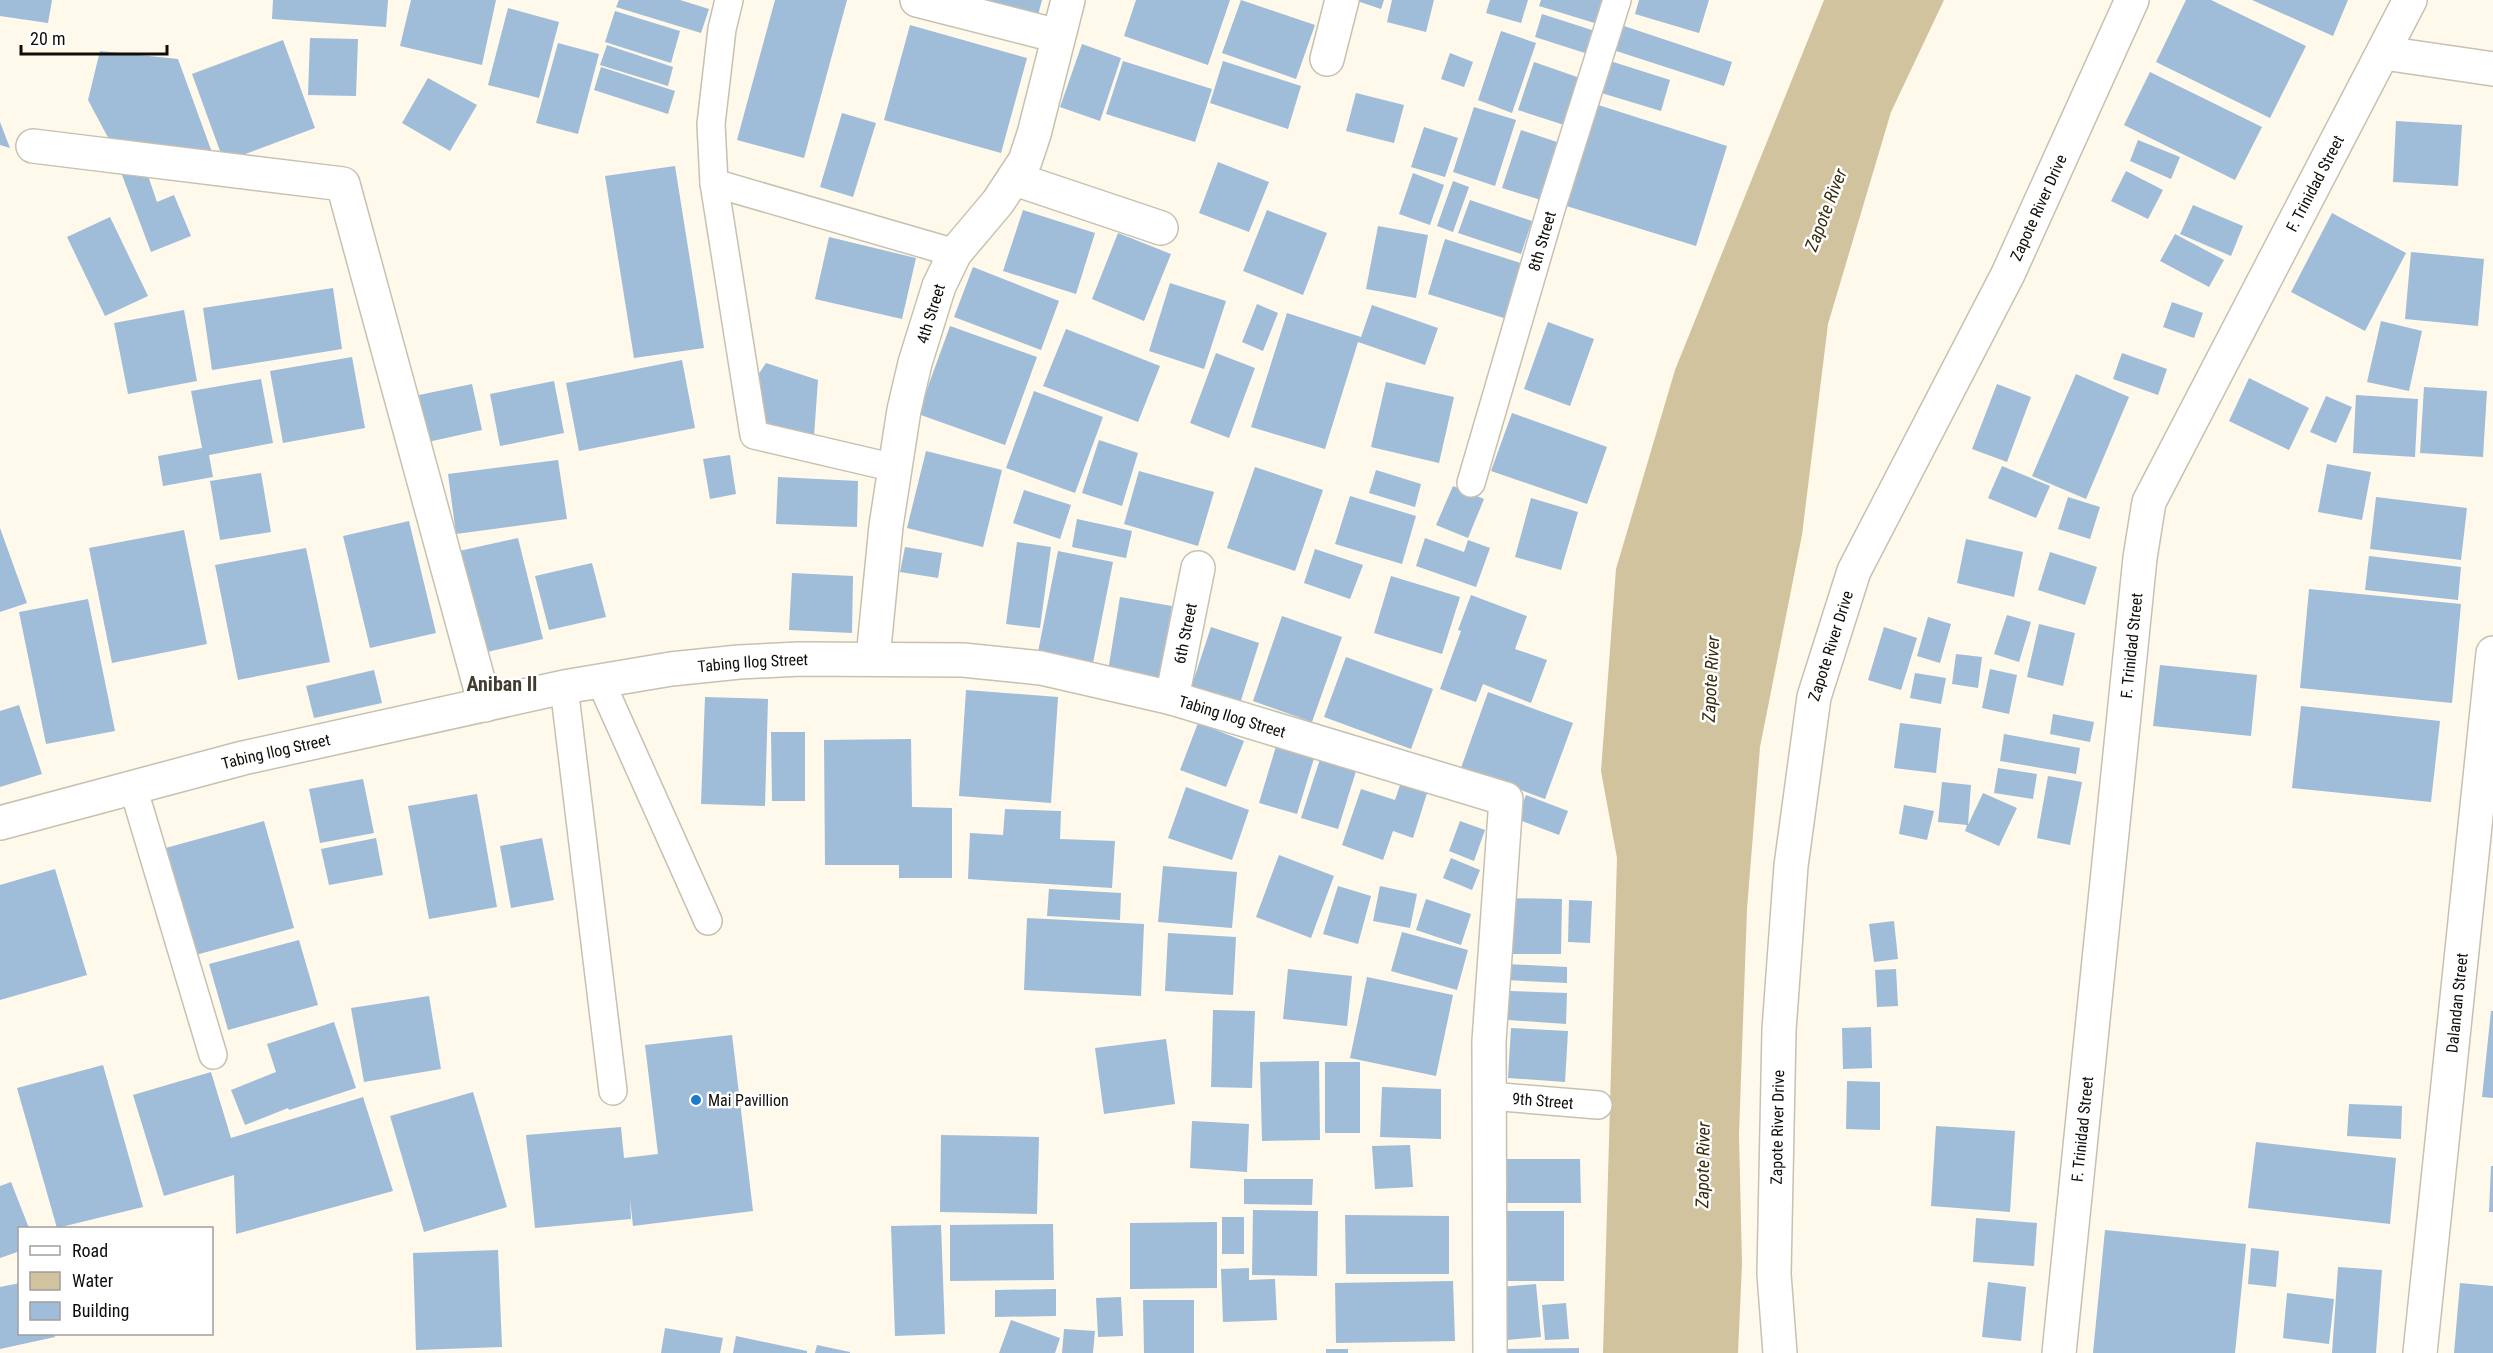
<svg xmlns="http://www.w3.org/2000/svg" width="2493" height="1353" font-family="'Roboto Condensed',sans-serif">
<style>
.water{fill:#d2c39f}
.building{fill:#9fbcd9}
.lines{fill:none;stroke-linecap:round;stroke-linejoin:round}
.service-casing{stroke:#c7c1b1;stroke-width:30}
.minor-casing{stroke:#c7c1b1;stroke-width:36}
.secondary-casing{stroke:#c7c1b1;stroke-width:36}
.service{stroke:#fff;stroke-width:27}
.minor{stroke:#fff;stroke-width:33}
.secondary{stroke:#fff;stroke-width:33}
.poi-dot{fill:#1b7dc9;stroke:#fff;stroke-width:2}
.labels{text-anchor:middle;stroke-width:5;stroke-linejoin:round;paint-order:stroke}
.street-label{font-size:16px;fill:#110e09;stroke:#fff}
.poi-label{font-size:16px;fill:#110e09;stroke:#fff;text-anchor:start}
.water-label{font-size:18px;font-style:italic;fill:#372c0d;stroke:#fff}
.quarter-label{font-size:20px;font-weight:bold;fill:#413c2f;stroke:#fff}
</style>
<rect width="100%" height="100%" fill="#fef9eb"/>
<path class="water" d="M1824,0h120l-53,112 -63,212 -26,211 -42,212 -13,162 -8,226 3,129 -4,89h-135l14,-495 -16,-87 15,-202 59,-199z"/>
<g class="building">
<path d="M0,0h52l-4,23 -48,-7z"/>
<path d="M273,0h115l-2,27 -114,-8z"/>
<path d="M411,0h85l-14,65 -82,-19z"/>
<path d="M619,0h61l29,9 -8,24 -85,-26z"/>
<path d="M775,0h72l-43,158 -67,-18z"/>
<path d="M987,0h55l-5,19 -52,-15z"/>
<path d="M1136,0h94l-22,65 -84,-29z"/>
<path d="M1241,0l74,25 -19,54 -74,-26z"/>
<path d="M1354,0h30l-3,9z"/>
<path d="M1392,0h42l-8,32 -39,-10z"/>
<path d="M1490,0h38l-7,23 -35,-10z"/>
<path d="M1541,0h68l-8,25 -62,-19z"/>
<path d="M1639,0h70l-10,33 -64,-19z"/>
<path d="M2186,0h25l95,46 -36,72 -114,-56z"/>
<path d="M2252,0h96l-15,36z"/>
<path d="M508,8l51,14 -20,76 -51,-13z"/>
<path d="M615,11l65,20 -9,32 -66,-21z"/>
<path d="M1542,14l53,17 -7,23 -53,-17z"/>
<path d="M1615,23l117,39 -8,24 -117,-38z"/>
<path d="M910,25l117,33 -26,95 -117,-33z"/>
<path d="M1501,31l35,12 -24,70 -34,-13z"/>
<path d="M310,38l48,1 -2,57 -48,-1z"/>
<path d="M283,40l32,88 -91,34 -32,-88z"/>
<path d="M558,43l41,11 -21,80 -42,-11z"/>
<path d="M1082,44l39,14 -21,63 -40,-14z"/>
<path d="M607,45l66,22 -5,19 -68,-21z"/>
<path d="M100,51l78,8 36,99 -102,-13 -24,-45z"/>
<path d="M1450,53l23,9 -9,25 -23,-8z"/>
<path d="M1607,60l63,20 -9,31 -63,-19z"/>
<path d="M1123,61l89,28 -17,53 -89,-28z"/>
<path d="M1223,61l78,25 -13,43 -78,-26z"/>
<path d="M1534,62l46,16 -16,47 -46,-15z"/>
<path d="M601,67l74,24 -7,23 -74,-24z"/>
<path d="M2150,72l112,55 -27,53 -111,-55z"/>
<path d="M428,78l49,27 -27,46 -48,-28z"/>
<path d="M1356,93l48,12 -10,38 -48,-12z"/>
<path d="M1592,103l135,43 -31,100 -136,-42z"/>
<path d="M1474,107l42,13 -21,66 -42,-14z"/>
<path d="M842,113l34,10 -23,74 -33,-10z"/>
<path d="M2396,121l66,4 -4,61 -65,-4z"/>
<path d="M0,122l10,26 -10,-3z"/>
<path d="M1424,127l34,11 -13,39 -34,-10z"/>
<path d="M1521,130l42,14 -19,57 -42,-13z"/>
<path d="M2138,140l42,17 -9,22 -41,-18z"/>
<path d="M1218,162l51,20 -20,50 -50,-19z"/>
<path d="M675,166l29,182 -70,10 -29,-182z"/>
<path d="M145,167l12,35 17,-7 17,41 -40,16 -29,-77z"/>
<path d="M2126,171l37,19 -15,29 -37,-18z"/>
<path d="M1413,173l31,12 -14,40 -31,-11z"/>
<path d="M1453,181l16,6 -16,45 -16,-6z"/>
<path d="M1470,200l62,21 -11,33 -63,-21z"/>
<path d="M2193,205l50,21 -12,30 -51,-22z"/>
<path d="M1023,210l72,23 -19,61 -73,-23z"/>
<path d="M1267,210l60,23 -24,62 -60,-24z"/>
<path d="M2332,213l74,40 -41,78 -74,-39z"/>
<path d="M110,217l38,79 -43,20 -38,-79z"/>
<path d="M1378,226l50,9 -12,63 -50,-9z"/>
<path d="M1118,233l53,21 -27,67 -52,-22z"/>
<path d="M2175,234l49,26 -15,27 -49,-26z"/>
<path d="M829,237l87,21 -14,61 -87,-20z"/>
<path d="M1445,239l82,26 -17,55 -82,-26z"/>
<path d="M2411,252l73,7 -6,67 -73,-7z"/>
<path d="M973,267l86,34 -18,49 -87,-33z"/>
<path d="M1170,283l56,18 -22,68 -55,-18z"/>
<path d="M333,288l9,61 -130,21 -9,-62z"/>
<path d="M2172,302l31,11 -9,25 -31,-11z"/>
<path d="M1257,304l21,9 -15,38 -21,-9z"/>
<path d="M1372,305l66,23 -13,37 -67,-23 -33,107 -74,-22 36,-114 74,24z"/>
<path d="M184,310l13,71 -69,13 -14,-71z"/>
<path d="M2381,321l41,10 -13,60 -42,-9z"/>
<path d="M1548,322l46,17 -24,67 -46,-17z"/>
<path d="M950,326l87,31 -32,88 -87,-31z"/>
<path d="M1066,329l94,37 -22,56 -95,-36z"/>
<path d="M1216,353l39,15 -26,70 -39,-15z"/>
<path d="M2122,353l45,16 -9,26 -45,-16z"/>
<path d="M352,357l13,71 -82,15 -13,-72z"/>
<path d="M682,360l13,68 -116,23 -13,-68z"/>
<path d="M766,363l52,17 -4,56 -49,-11 -7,-50z"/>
<path d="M2076,374l53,23 -43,102 -54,-23z"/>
<path d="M2249,378l60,30 -20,42 -60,-29z"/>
<path d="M261,379l12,64 -64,12 4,22 -50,9 -5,-30 44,-8 -11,-57z"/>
<path d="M554,381l10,52 -64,13 -10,-52z"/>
<path d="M1386,382l68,15 -15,66 -68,-16z"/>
<path d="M472,384l10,46 -54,12 -9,-47z"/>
<path d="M1997,384l34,13 -24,65 -35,-13z"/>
<path d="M2424,387l63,4 -4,66 -63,-4z"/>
<path d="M1034,391l69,26 -28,76 -69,-25z"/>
<path d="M2356,395l62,4 -3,58 -62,-4z"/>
<path d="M2326,396l26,11 -16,36 -26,-11z"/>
<path d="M1512,413l95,34 -20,57 -96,-33z"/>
<path d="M1099,440l39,13 -16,53 -40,-13z"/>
<path d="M926,451l76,19 -19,77 -76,-19z"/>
<path d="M730,455l6,39 -26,5 -7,-40z"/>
<path d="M558,460l9,59 -111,15 -8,-60z"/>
<path d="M2327,464l44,8 -9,48 -44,-8z"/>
<path d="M2002,466l48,20 -14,32 -48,-20z"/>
<path d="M1255,467l68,23 -28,81 -68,-23z"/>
<path d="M1376,470l45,14 -6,23 -46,-14z"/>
<path d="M1139,471l75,21 -16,54 -74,-22z"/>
<path d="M261,473l10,59 -51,8 -10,-59z"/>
<path d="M778,477l80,4 -1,46 -81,-3z"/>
<path d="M1453,486l31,13 -16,39 -32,-13z"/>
<path d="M1024,490l47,15 -11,34 -47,-16z"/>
<path d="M1350,496l66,20 -14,48 -67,-20z"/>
<path d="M2068,497l32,10 -10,32 -32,-10z"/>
<path d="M2376,497l91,11 -6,52 -91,-11z"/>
<path d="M1531,498l47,14 -17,58 -46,-13z"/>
<path d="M1077,519l55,12 -6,27 -54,-11z"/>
<path d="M409,521l27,112 -66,15 -27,-112z"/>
<path d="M0,528l27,75 -27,9z"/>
<path d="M184,530l23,114 -95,19 -23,-115z"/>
<path d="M518,538l25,101 -60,14 -24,-102z"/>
<path d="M1425,538l39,14 4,-12 22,8 -14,39 -60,-21z"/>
<path d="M1966,539l57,13 -9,45 -57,-14z"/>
<path d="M1017,542l34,5 -11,81 -34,-4z"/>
<path d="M905,547l37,6 -4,25 -38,-6z"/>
<path d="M306,548l24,114 -92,18 -23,-115z"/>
<path d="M1315,549l48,16 -13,34 -46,-16z"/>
<path d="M1058,551l55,11 -20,101 -55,-11z"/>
<path d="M2050,552l47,15 -12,38 -47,-15z"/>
<path d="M2369,556l92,11 -3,33 -93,-10z"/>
<path d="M592,563l14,54 -57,13 -14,-54z"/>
<path d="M792,573l61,3 -1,57 -63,-3z"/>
<path d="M1391,576l69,21 -18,57 -68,-21z"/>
<path d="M2309,589l152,15 -9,99 -152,-15z"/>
<path d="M1471,595l56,21 -12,33 32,11 -16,43 -48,-19 -7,18 -36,-13 21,-58 -3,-1z"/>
<path d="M1120,597l52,9 -13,73 -51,-8z"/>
<path d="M88,599l27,132 -69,13 -27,-132z"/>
<path d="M2007,615l24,7 -12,40 -25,-8z"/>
<path d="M1282,616l60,21 -30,85 -59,-21z"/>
<path d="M1928,617l23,7 -11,39 -23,-7z"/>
<path d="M2039,624l36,9 -12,53 -36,-9z"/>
<path d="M1211,627l48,16 -21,67 -49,-16z"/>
<path d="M1884,627l33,11 -16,52 -33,-10z"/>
<path d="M1956,654l26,3 -4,31 -26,-4z"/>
<path d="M1346,657l87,32 -22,60 -87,-32z"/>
<path d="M2160,665l97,10 -6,61 -98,-10z"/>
<path d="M1990,669l27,6 -8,39 -27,-6z"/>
<path d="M374,670l8,33 -68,15 -8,-32z"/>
<path d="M1915,673l31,5 -5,26 -31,-6z"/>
<path d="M966,690l92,7 -7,106 -92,-7z"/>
<path d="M1488,692l85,31 -28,76 -84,-31z"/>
<path d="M705,697l63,2 -3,107 -64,-2z"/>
<path d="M19,705l23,69 -42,13v-76z"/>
<path d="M2301,706l139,15 -9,81 -139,-14z"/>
<path d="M2053,714l41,8 -4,20 -40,-8z"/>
<path d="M1198,723l46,18 -18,46 -46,-17z"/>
<path d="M1900,723l41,5 -5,45 -42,-5z"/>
<path d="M771,732h34v69h-33z"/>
<path d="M2004,734l76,14 -4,26 -76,-13z"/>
<path d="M911,739l1,68 40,1v70h-53v-13h-74l-1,-125z"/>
<path d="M1277,743l38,12 -18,59 -38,-11z"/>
<path d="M1321,756l36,12 -19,61 -37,-11z"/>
<path d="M1998,768l39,6 -4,25 -39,-6z"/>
<path d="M2048,776l34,6 -12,63 -33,-7z"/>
<path d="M363,779l11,54 -54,10 -11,-54z"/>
<path d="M1401,782l27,8 -15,48 -20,-7 -10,29 -41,-15 19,-56 34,11z"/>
<path d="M1942,782l29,3 -3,40 15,-32 34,15 -18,38 -34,-15 2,-6 -29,-3z"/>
<path d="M1186,787l63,23 -17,50 -64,-22z"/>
<path d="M477,794l20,113 -68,12 -21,-113z"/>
<path d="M1526,795l42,16 -9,24 -42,-16z"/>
<path d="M1904,805l30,6 -7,29 -28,-6z"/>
<path d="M1005,809l56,2 -1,28 55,2 -3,47 -144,-9 2,-46 33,2z"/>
<path d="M264,821l30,107 -102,28 -30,-107z"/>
<path d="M1460,821l25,9 -11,31 -25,-10z"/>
<path d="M376,838l7,37 -54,10 -8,-36z"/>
<path d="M542,838l12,62 -43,8 -11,-62z"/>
<path d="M1279,855l55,21 -23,62 -55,-21z"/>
<path d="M1451,858l29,12 -8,20 -29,-12z"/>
<path d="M1163,866l74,6 -5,56 -74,-6z"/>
<path d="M55,869l32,106 -87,25v-115z"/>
<path d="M1338,886l33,10 -13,48 -35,-10z"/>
<path d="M1380,886l37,8 -7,34 -37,-7z"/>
<path d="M1049,889l72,4 -1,27 -73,-4z"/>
<path d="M1504,898l58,1 -1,55h-57z"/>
<path d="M1426,899l45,15 -10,31 -45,-15z"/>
<path d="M1569,900l23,1 -2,42 -22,-1z"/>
<path d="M1027,918l117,6 -3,72 -117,-6z"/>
<path d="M1894,921l4,38 -24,3 -5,-38z"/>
<path d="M1402,932l66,18 -11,40 -66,-19z"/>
<path d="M1168,933l68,4 -3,58 -68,-4z"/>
<path d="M299,940l19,65 -90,25 -19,-66z"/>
<path d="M1507,964l60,3v16l-61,-3z"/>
<path d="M1288,969l64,7 -5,50 -64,-7z"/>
<path d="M1896,969l2,37 -21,1 -2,-37z"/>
<path d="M1367,977l86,18 -17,81 -86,-18z"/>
<path d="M1509,991l58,2 -1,31 -58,-4z"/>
<path d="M429,996l12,73 -77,13 -13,-74z"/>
<path d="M1213,1010l42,1 -3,77 -41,-1z"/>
<path d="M2491,1011h2v87l-11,-1z"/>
<path d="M334,1022l22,66 -67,22 -1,-2 -43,17 -14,-35 45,-18 -9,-28z"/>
<path d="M1871,1027l1,41 -29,1 -1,-41z"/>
<path d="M1511,1028l57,3 -3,51 -57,-4z"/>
<path d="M732,1035l21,176 -120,15 -3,-27 1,20 -96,9 -9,-93 95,-8 3,31 34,-4 -13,-109z"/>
<path d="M1166,1039l9,65 -71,10 -9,-66z"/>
<path d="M1319,1061l1,79 -58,1 -2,-79z"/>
<rect x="1325" y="1062" width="35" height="71"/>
<path d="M103,1065l40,142 -86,21 -40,-140z"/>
<path d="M211,1072l20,66 132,-41 30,94 -157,43 -2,-59 -70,21 -31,-101z"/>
<path d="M1847,1081l33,1v48l-34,-1z"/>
<path d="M1382,1087l59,2v50l-61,-2z"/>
<path d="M473,1092l34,115 -83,25 -34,-116z"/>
<path d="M2349,1104l53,2 -1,33 -54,-3z"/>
<path d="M1192,1121l57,3 -2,48 -57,-4z"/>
<path d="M1936,1126l79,5 -5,81 -79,-6z"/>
<path d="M941,1135l98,2 -2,77 -97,-2z"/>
<path d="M2256,1142l140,16 -6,66 -142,-16z"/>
<path d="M1410,1145l3,42 -38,2 -3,-43z"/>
<path d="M1503,1159h77l1,44h-78z"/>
<path d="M2491,1166h2v46h-4z"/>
<path d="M1244,1179h69l-1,26 -68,-1z"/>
<path d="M11,1182l18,46h-9v23l-20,7v-72z"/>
<path d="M1253,1210l65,1 -1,65 -65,-1z"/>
<rect x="1493" y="1211" width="71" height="70"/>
<path d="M1345,1215l104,1v58h-103z"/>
<rect x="1222" y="1217" width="22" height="37"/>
<path d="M1976,1218l61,5 -3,43 -61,-4z"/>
<path d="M1217,1222v66l-87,1v-66z"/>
<path d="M1053,1224l1,56 -104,1v-56z"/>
<path d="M941,1225l4,109 -50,2 -4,-110z"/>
<path d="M2105,1230l141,14 -11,109h-142z"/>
<path d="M2251,1248l28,3 -3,36 -28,-3z"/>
<path d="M498,1250l4,97 -86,3 -3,-97z"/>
<path d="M2338,1267l44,3 -6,83h-44z"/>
<path d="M1249,1268v12l26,-1 2,41 -54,2 -2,-53z"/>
<path d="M1453,1281l2,60 -119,2 -1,-60z"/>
<path d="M1988,1282l38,5 -5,54 -39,-4z"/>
<path d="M20,1283v51h34l1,3 -55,12v-62z"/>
<path d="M2460,1283l33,3v67h-39z"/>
<path d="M1536,1284l5,53 -45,4 -6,-53z"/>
<path d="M1056,1289v27l-61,1v-27z"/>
<path d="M2287,1293l47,6 -5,45 -46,-6z"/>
<path d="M1121,1297l2,39 -25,1 -2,-39z"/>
<path d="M1143,1300h51v53h-50z"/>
<path d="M1566,1303l3,36 -24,1 -3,-35z"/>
<path d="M1011,1320l49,18 -5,15h-56z"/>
<path d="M665,1328l58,10 -3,15h-59z"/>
<path d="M1064,1329l31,2 -2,22h-31z"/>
<path d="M736,1336l71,15v2h-74z"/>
<path d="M817,1345l33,7v1h-35z"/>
<path d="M1579,1348v5h-80v-4z"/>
<rect x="1326" y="1349" width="22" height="4"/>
</g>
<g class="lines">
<g class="service-casing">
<g id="service">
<path d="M729,0l-7,29 -11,95 3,59 40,252 141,33"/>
<path d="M714,183l241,70"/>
<path id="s1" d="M1471,483l80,-274 66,-209"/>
<path d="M600,680l108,241"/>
<path d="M564,687l49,404"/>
<path d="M133,787l80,268"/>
<path id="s2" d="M1489,1096l109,9"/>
</g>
</g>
<g class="minor-casing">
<g id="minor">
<path d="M917,0l141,36"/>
<path d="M2384,53l109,16"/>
<path d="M1327,59l15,-59"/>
<path d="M33,146l310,38 142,521"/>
<path d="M1015,179l146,49"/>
<path id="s3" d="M873,658l13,-132 18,-116 11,-47 24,-77 16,-33 43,-51 27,-41 9,-27 34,-134"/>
<path id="s4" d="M1172,698l26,-130"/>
<path id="s5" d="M0,823l243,-65 321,-71 107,-18 68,-7 61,-3 163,1 78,8 131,30 334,101 -17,242 1,312"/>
<path id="s6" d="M2059,1353l81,-795 9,-56 261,-502"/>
<path id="s7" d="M2420,1353l73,-700"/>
</g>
</g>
<g class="secondary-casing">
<g id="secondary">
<path id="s8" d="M1780,1353l-6,-79 5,-244 12,-164 23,-169 40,-126 154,-297 124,-274"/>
</g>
</g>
<use href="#service" class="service"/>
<use href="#minor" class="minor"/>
<use href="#secondary" class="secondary"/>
</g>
<circle class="poi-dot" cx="696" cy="1100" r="6"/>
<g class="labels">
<g class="street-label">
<text dy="6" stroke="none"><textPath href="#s6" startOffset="1215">F. Trinidad Street</textPath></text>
<text dy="6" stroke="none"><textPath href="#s8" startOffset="1198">Zapote River Drive</textPath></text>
<text dy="6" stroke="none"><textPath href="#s1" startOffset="252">8th Street</textPath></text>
<text dy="6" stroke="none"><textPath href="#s3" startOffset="350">4th Street</textPath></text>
<text dy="6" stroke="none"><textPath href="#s4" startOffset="66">6th Street</textPath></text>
<text dy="6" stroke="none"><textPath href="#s8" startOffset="712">Zapote River Drive</textPath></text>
<text dy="6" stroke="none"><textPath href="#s6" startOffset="711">F. Trinidad Street</textPath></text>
<text dy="6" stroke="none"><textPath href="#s5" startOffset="771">Tabing Ilog Street</textPath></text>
<text dy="6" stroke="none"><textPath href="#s5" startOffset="1257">Tabing Ilog Street</textPath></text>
<text dy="6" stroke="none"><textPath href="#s5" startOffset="285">Tabing Ilog Street</textPath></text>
<text dy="6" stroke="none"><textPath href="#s7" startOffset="352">Dalandan Street</textPath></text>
<text dy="6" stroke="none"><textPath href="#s2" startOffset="54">9th Street</textPath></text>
<text dy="6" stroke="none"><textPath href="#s8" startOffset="226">Zapote River Drive</textPath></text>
<text dy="6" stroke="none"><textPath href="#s6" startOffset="225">F. Trinidad Street</textPath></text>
</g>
<g class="poi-label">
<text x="708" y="1106">Mai Pavillion</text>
</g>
<g class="water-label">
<text transform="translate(1826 210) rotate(-69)" y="6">Zapote River</text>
<text transform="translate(1711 679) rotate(-87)" y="6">Zapote River</text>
<text transform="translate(1703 1165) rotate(-89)" y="6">Zapote River</text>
</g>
<g class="quarter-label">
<text x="502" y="691">Aniban II</text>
</g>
</g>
<rect x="18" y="1227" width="195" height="108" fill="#ffffff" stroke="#a09f9d" stroke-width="1.5"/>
<rect x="30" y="1246" width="30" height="9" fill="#ffffff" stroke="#a09f9d" stroke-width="1.5"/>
<text x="72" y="1257" font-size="18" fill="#110e09">Road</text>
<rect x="30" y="1272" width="30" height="18" fill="#d2c39f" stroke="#a09f9d" stroke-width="1.5"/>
<text x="72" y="1287" font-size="18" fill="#110e09">Water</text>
<rect x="30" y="1302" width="30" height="18" fill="#9fbcd9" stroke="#a09f9d" stroke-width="1.5"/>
<text x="72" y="1317" font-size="18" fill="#110e09">Building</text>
<path d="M21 45v9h146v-9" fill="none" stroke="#110e09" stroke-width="3"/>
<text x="30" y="45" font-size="18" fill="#110e09" stroke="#ffffff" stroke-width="4.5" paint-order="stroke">20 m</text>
</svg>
